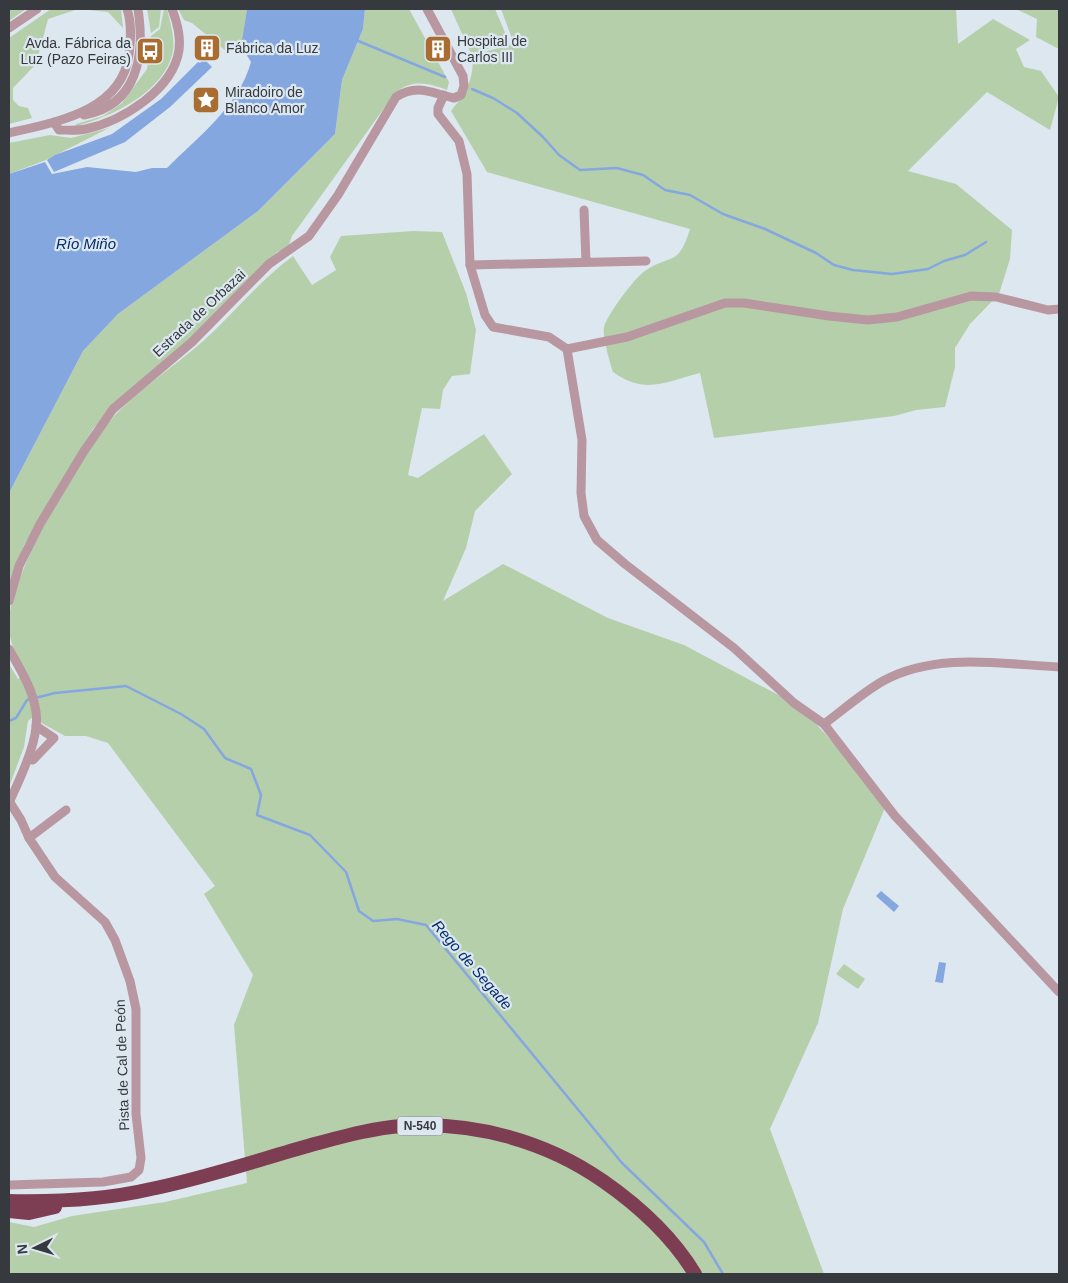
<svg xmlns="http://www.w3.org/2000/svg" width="1068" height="1283" font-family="Helvetica,sans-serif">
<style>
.green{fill:#b6cfab}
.water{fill:#84a7e0}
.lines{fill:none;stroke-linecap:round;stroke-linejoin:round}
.stream{stroke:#84a7e0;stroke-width:2.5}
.minor{stroke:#b897a0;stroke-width:9}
.highway{stroke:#7d3d52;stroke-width:14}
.labels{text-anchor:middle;stroke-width:4.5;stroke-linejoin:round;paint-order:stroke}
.shield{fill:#dde7f0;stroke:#686e73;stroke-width:1}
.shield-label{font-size:12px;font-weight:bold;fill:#363a3e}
.poi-label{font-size:14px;fill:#363a3e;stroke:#dde7f0;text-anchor:start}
.street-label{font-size:14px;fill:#363a3e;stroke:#dde7f0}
.water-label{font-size:15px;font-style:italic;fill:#032d6e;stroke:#dde7f0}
</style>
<rect width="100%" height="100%" fill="#dde7f0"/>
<g class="green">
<path d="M9,9h17l-17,12z"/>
<path d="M51,9h27l-30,10 -12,45 -23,24v12l6,6 9,2 4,10 -23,6v-86z"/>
<path d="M80,9h41l2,19 -15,-16z"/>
<path d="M147,9h14l-2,18 -8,6z"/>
<path d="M164,9h3c3,13 8,28 6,42 -8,41 -62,66 -97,75v-2l27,-8 19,-13 25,-34 4,-33 9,-7z"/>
<path d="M178,9h69l-6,37 -14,6 -35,-29 -8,-3z"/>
<path d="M365,9h44l40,73 -2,8c-20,-7 -35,-11 -52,3l-103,143 -4,12 -11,4 -79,80 -69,58 -36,39 -69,116 -15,42v-94l74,-142 35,-37 140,-103 77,-77 7,-54 21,-51z"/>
<path d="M451,9h44l14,33 -38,12z"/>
<path d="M501,9h455l2,35 35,-25 37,21 -14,9 8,18 17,4 18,26 -9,33 -63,-38 -79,79 48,13 56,46 -2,29 -11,35 -29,30 -15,24v19l-10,40 -29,3 -22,6 -180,22 -14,-65c-35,9 -55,22 -87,-1 -3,-10 -11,-36 -9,-45 3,-12 31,-50 41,-56 26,-18 33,-3 45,-42l-203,-57 -36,-61c16,-20 22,-29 22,-56l41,-11z"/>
<path d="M1016,9h43v40l-23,-12 1,-18z"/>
<path d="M109,128l-63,32 -37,14v-31l41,-8 21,3z"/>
<path d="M413,231l29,1 24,61 10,37 -6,44 -18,2 -9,14 -3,19 -18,-1 -14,67 10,3 66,-44 28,40 -37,37 -9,37 -23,53 60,-37 105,54 76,27 117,62 86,96 -44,106 -25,114 -48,106 54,145h-815v-52l25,5 38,-11 93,-14 82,-19 -13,-158 19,-50 -49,-81 11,-8 -107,-143 -22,-7h-21l-25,-14 -1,-10 -11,9 -4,26 -15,40v-123l9,15 9,-7c-11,-16 -20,-33 -18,-53 4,-50 77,-177 114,-212 28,-27 62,-48 90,-75 27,-26 50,-54 80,-76l19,29 24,-15 -6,-13 11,-21z"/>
<path d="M844,964l21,15 -7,10 -22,-15z"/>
</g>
<g class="water">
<path d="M247,9h118l-2,20 -21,51 -7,54 -77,77 -140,103 -35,37 -74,142v-319l36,-12 7,12 35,-7 49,5 16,-4h15c31,-31 72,-62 84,-106l-10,-16z"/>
<path d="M204,59l8,8 -42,40 -45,35 -71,30 -7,-12 8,-5 57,-21 49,-35 37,-37 2,1z"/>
<path d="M881,891l18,15 -5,6 -18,-16z"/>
<path d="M939,962l7,1 -3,20 -8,-1z"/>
</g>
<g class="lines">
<g class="stream">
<path d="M356,40l89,37"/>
<path d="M472,89l21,9 24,15 26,24 16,18 21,15 37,-2 26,7 22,15 25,5 33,19 42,15 51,24 18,12 19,5 39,4 36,-5 16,-8 21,-6 21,-13"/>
<path d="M35,698l20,-5 71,-7 55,28 23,15 21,29 26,11 10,26 -4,20 53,20 36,37 13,39 14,10 24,-2 29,6 196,238 82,79 19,32"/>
<path d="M9,721l7,-3 11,-18 3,-1"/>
</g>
<g class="minor">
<path d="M9,28l28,-19"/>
<path d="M444,95l-6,13v6l21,27 8,33 3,91 15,50 8,12 56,10 18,12 60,-12 98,-34h19l85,13 39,4 29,-3 74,-21 25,1 52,13 11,-1"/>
<path d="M84,115c54,-10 61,-60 54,-106"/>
<path d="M54,122l5,8c9,0 18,1 27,-1 36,-8 87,-39 93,-79 2,-14 -2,-28 -7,-41"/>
<path d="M9,133c47,-11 112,-21 120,-78 2,-16 3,-31 -2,-46"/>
<path d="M584,210l2,52"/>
<path d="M470,265l176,-4"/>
<path d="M567,349l15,91 -1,53 3,23 13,24 28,24 109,84 60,55 30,21 71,92 164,176"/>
<path d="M9,601l10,-35 21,-42 44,-73 29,-42 79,-67 77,-78 40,-28 29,-41 58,-98c22,-14 37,-3 58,1l7,-3 3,-9 -1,-10 -36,-67"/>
<path d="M9,649c11,20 24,40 27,63 4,27 -16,66 -27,91"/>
<path d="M824,724c19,-14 38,-31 59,-43 53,-29 118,-17 176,-14"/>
<path d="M28,759l5,1 21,-22 -18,-12"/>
<path d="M29,838l37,-28"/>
<path d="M9,1185l94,-3 28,-5 8,-7 2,-12 -5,-44v-105l-6,-28 -15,-41 -10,-18 -50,-45 -26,-39 -8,-18 -12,-19"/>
</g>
<g class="highway">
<path d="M9,1201c48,1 95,-1 142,-12 54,-11 107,-29 160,-44 30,-8 61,-17 92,-19 70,-5 143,15 200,55 36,25 69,55 92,93"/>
<path d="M9,1211l20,2 26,-6"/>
</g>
</g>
<defs>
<g id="building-square" transform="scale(1.4375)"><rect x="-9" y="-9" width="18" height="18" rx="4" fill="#aa6d31" stroke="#dde7f0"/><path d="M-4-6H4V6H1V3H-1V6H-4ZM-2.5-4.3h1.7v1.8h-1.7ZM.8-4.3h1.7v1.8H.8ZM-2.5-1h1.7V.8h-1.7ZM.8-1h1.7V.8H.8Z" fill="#fff"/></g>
<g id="bus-square" transform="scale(1.4375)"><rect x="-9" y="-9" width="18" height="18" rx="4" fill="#aa6d31" stroke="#dde7f0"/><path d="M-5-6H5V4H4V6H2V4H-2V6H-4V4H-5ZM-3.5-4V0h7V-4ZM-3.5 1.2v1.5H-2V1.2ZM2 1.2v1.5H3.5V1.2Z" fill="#fff"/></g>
<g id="sight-square" transform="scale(1.4375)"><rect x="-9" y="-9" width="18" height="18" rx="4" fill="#aa6d31" stroke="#dde7f0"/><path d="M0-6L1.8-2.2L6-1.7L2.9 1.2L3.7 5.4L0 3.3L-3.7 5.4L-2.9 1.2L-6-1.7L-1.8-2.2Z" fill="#fff"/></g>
</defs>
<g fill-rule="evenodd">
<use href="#building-square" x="207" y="48"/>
<use href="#building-square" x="438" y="49"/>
<use href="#bus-square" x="150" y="51"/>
<use href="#sight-square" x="206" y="100"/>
</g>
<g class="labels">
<rect class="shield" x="397.5" y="1116.5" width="45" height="19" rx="4"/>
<g class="shield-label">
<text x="420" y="1130">N-540</text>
</g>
<g class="poi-label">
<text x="457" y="46">Hospital de<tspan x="457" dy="16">Carlos III</tspan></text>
<text x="131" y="48" text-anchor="end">Avda. Fábrica da<tspan x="131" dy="16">Luz (Pazo Feiras)</tspan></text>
<text x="226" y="53">Fábrica da Luz</text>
<text x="225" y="97">Miradoiro de<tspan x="225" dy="16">Blanco Amor</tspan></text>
</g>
<g class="street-label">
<text transform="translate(199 313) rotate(-43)" y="5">Estrada de Orbazai</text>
<text transform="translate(122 1065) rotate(-92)" y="5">Pista de Cal de Peón</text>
</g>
<g class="water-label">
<text x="86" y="249">Río Miño</text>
<text transform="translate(472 965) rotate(49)" y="5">Rego de Segade</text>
</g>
</g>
<rect width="1068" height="1283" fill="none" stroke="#363a3e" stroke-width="20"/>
<g transform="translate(35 1248) rotate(265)" stroke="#dde7f0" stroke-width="4" paint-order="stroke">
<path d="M0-4L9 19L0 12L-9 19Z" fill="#363a3e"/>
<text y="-8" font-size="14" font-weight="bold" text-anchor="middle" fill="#363a3e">N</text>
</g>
</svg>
